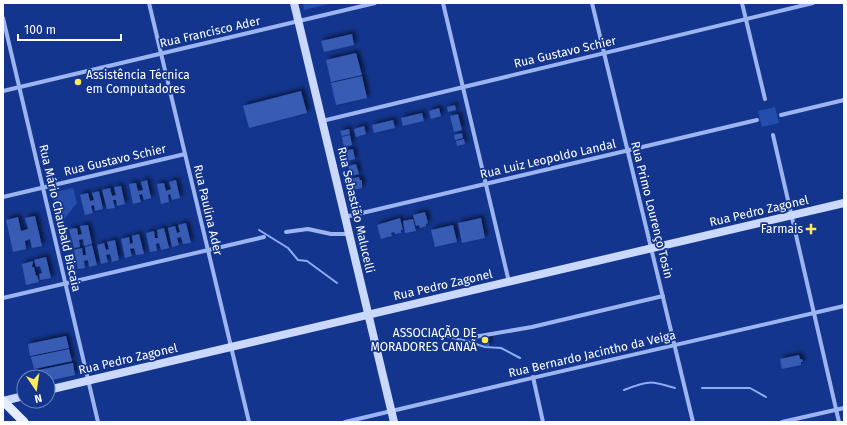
<svg xmlns="http://www.w3.org/2000/svg" width="847" height="425" font-family="'Fira Sans',sans-serif">
<style>
.green{fill:#254dac}
.lines{fill:none;stroke-linecap:round;stroke-linejoin:round}
.stream{stroke:#8eadf4;stroke-width:2}
.building{fill:#375bb4;filter:url(#shadow)}
.street{stroke:#9cb5f1;stroke-width:4}
.secondary{stroke:#cad8fb;stroke-width:8}
.primary{stroke:#e6ecff;stroke-width:9}
.poi-dot{fill:#ffea5c;stroke:#13358d;stroke-width:1.5}
.labels{text-anchor:middle;stroke-width:3.5;stroke-linejoin:round;paint-order:stroke}
.street-label{font-size:12px;fill:#fff;stroke:#13358d}
.poi-label{font-size:12px;fill:#fff;stroke:#13358d;text-anchor:end}
</style>
<defs>
<filter id="shadow"><feDropShadow dx="3" dy="-3" stdDeviation="2" flood-color="#0009"/></filter>
</defs>
<rect width="100%" height="100%" fill="#13358d"/>
<g class="green">
<path d="M303,3h30l-29,7z"/>
<path d="M775,107l4,16 -17,4 -4,-16z"/>
<path d="M73,188l4,15 -13,16 -6,1 -6,-27z"/>
</g>
<g class="lines">
<g class="stream">
<path d="M259,230l29,18 10,12 9,1 30,22"/>
<path d="M427,329l6,7h11l23,5 18,6 16,1 19,10"/>
<path d="M702,388h48l16,9"/>
<path d="M624,390c24,-10 27,-9 51,-2"/>
</g>
</g>
<g class="building">
<path d="M352,34l2,11 -30,7 -3,-11z"/>
<path d="M356,53l6,22 -31,7 -5,-22z"/>
<path d="M362,76l5,22 -31,7 -5,-22z"/>
<path d="M301,91l6,22 -58,15 -6,-22z"/>
<path d="M455,105l1,5 -8,2 -1,-5z"/>
<path d="M439,108l2,8 -10,3 -2,-8z"/>
<path d="M422,113l2,8 -21,5 -2,-8z"/>
<path d="M458,114l4,16 -8,2 -4,-16z"/>
<path d="M393,120l2,8 -21,5 -2,-8z"/>
<path d="M364,126l2,8 -10,3 -2,-8z"/>
<path d="M349,129l1,5 -8,2 -2,-5z"/>
<path d="M462,133l1,5 -8,2 -1,-5z"/>
<path d="M350,135l2,10 -8,2 -2,-10z"/>
<path d="M464,139l1,5 -8,2 -1,-5z"/>
<path d="M353,149l2,10 -8,2 -2,-10z"/>
<path d="M356,164l3,10 -8,2 -3,-10z"/>
<path d="M359,177l1,3h2v8l-9,2 -2,-11z"/>
<path d="M147,180l4,18 -7,2 -2,-6 -3,1 2,7 -8,2 -4,-20 7,-1 2,8 5,-1 -2,-8z"/>
<path d="M176,180l4,18 -8,2 -2,-6 -2,1 1,7 -8,2 -4,-20 7,-1 2,8 5,-2 -2,-7z"/>
<path d="M121,186l4,18 -8,2 -1,-6h-3l2,8 -8,1 -5,-19 8,-2 2,8 4,-1 -2,-8z"/>
<path d="M99,191l4,18 -8,2 -1,-6 -3,1 2,7 -8,2 -5,-20 8,-2 2,8 4,-1 -2,-7z"/>
<path d="M425,212l3,11 -2,1v2l-6,2 -1,-3 -3,1 -3,-11z"/>
<path d="M35,216l7,30 -10,2 -2,-9 -5,2 1,8 -13,3 -7,-32 12,-3 3,14 7,-2 -3,-11z"/>
<path d="M400,218l3,12h-2v3l-6,1 -1,-2 -3,1 1,3 -11,3 -4,-14z"/>
<path d="M481,218l4,20 -23,5 -4,-20z"/>
<path d="M413,219l3,12 -11,2 -2,-12z"/>
<path d="M186,223l5,20 -8,1 -2,-7 -4,1 2,7 -7,2 -4,-19 7,-2 2,7 3,-1 -2,-7z"/>
<path d="M88,225l4,19 -8,2 -1,-7 -4,1 1,7 -6,1 -5,-19 8,-1 1,7 4,-1 -2,-8z"/>
<path d="M453,225l4,17 -22,5 -4,-17z"/>
<path d="M164,228l5,20 -8,2 -2,-7 -3,1 1,7 -7,1 -4,-19 8,-2 1,7h3l-1,-8z"/>
<path d="M139,234l5,20 -8,1 -2,-7 -4,1 2,7 -7,2 -4,-19 8,-2 1,7 3,-1 -1,-7z"/>
<path d="M115,240l4,20 -7,2 -2,-8 -4,1 2,7 -7,2 -4,-19 7,-2 2,7 3,-1 -2,-7z"/>
<path d="M92,245l5,20 -8,2 -1,-7 -4,1 1,7 -7,1 -4,-19 8,-2 1,7h3l-1,-8z"/>
<path d="M46,257l5,21 -11,2 -1,-6 3,-1 -2,-7 -4,1 -2,-7z"/>
<path d="M33,261l-1,6h2l2,9 1,-1 2,7 -13,3 -4,-21z"/>
<path d="M66,336l3,12 -39,8 -2,-12z"/>
<path d="M481,338h8v8h-5l-1,-4h-2z"/>
<path d="M69,349l3,12 -38,8 -3,-12z"/>
<path d="M799,355l1,4h2l1,3h-2v3l-19,4 -2,-10z"/>
<path d="M73,363l2,12 -27,6v-4h-12l-2,-6z"/>
</g>
<g class="lines">
<g class="street">
<path d="M149,3l100,419"/>
<path d="M443,3l66,279"/>
<path d="M592,3l101,419"/>
<path d="M742,3l23,96"/>
<path d="M3,18l95,404"/>
<path d="M3,91l372,-88"/>
<path d="M781,115l63,-15"/>
<path d="M322,121l491,-118"/>
<path d="M773,135l66,287"/>
<path d="M3,197l182,-43"/>
<path d="M345,217l412,-97"/>
<path d="M286,232l22,-3 23,5h18"/>
<path d="M3,298l261,-61"/>
<path d="M474,337l58,-10 131,-31"/>
<path d="M533,377l10,45"/>
<path d="M345,422c166,-40 333,-77 499,-116"/>
<path d="M782,422l62,-14"/>
</g>
<g class="secondary">
<path d="M294,3l100,419"/>
<path d="M48,390l796,-187"/>
<path d="M3,401l21,-5"/>
</g>
<path class="primary" d="M3,401l21,21"/>
</g>
<g class="poi-dot">
<circle cx="78" cy="82" r="4"/>
<path d="M809 223h4v4h4v4h-4v4h-4v-4h-4v-4h4z"/>
<circle cx="485" cy="340" r="4"/>
</g>
<g class="labels">
<g class="street-label">
<text transform="translate(210 32) rotate(-13)" y="4">Rua Francisco Ader</text>
<text transform="translate(565 52) rotate(-13)" y="4">Rua Gustavo Schier</text>
<text transform="translate(548 159) rotate(-13)" y="4">Rua Luiz Leopoldo Landal</text>
<text transform="translate(115 160) rotate(-13)" y="4">Rua Gustavo Schier</text>
<text transform="translate(208 210) rotate(77)" y="4">Rua Paulina Ader</text>
<text transform="translate(356 210) rotate(77)" y="4">Rua Sebastião Malucelli</text>
<text transform="translate(652 210) rotate(76)" y="4">Rua Primo Lourenço Tosin</text>
<text transform="translate(759 211) rotate(-13)" y="4">Rua Pedro Zagonel</text>
<text transform="translate(60 218) rotate(77)" y="4">Rua Mário Chaubald Biscaia</text>
<text transform="translate(443 285) rotate(-13)" y="4">Rua Pedro Zagonel</text>
<text transform="translate(592 354) rotate(-13)" y="4">Rua Bernardo Jacintho da Veiga</text>
<text transform="translate(128 359) rotate(-13)" y="4">Rua Pedro Zagonel</text>
</g>
<g class="poi-label">
<text x="86" y="79" text-anchor="start">Assistência Técnica<tspan x="86" dy="14">em Computadores</tspan></text>
<text x="803" y="233">Farmais</text>
<text x="477" y="337">ASSOCIAÇÃO DE<tspan x="477" dy="14">MORADORES CANAÃ</tspan></text>
</g>
</g>
<rect width="847" height="425" fill="none" stroke="#ffffff" stroke-width="8"/>
<g transform="translate(36 389) rotate(167)"><circle r="19" fill="#13358d" stroke="#7186bb"/>
<path d="M0-3L7 15L0 10L-7 15Z" fill="#ffea5c"/>
<text y="-6" font-size="11" font-weight="bold" text-anchor="middle" fill="#ffffff">N</text>
</g>
<path d="M18 34v6h103v-6" fill="none" stroke="#ffffff" stroke-width="2"/>
<text x="24" y="34" font-size="12" fill="#ffffff" stroke="#13358d" stroke-width="3" paint-order="stroke">100 m</text>
</svg>
